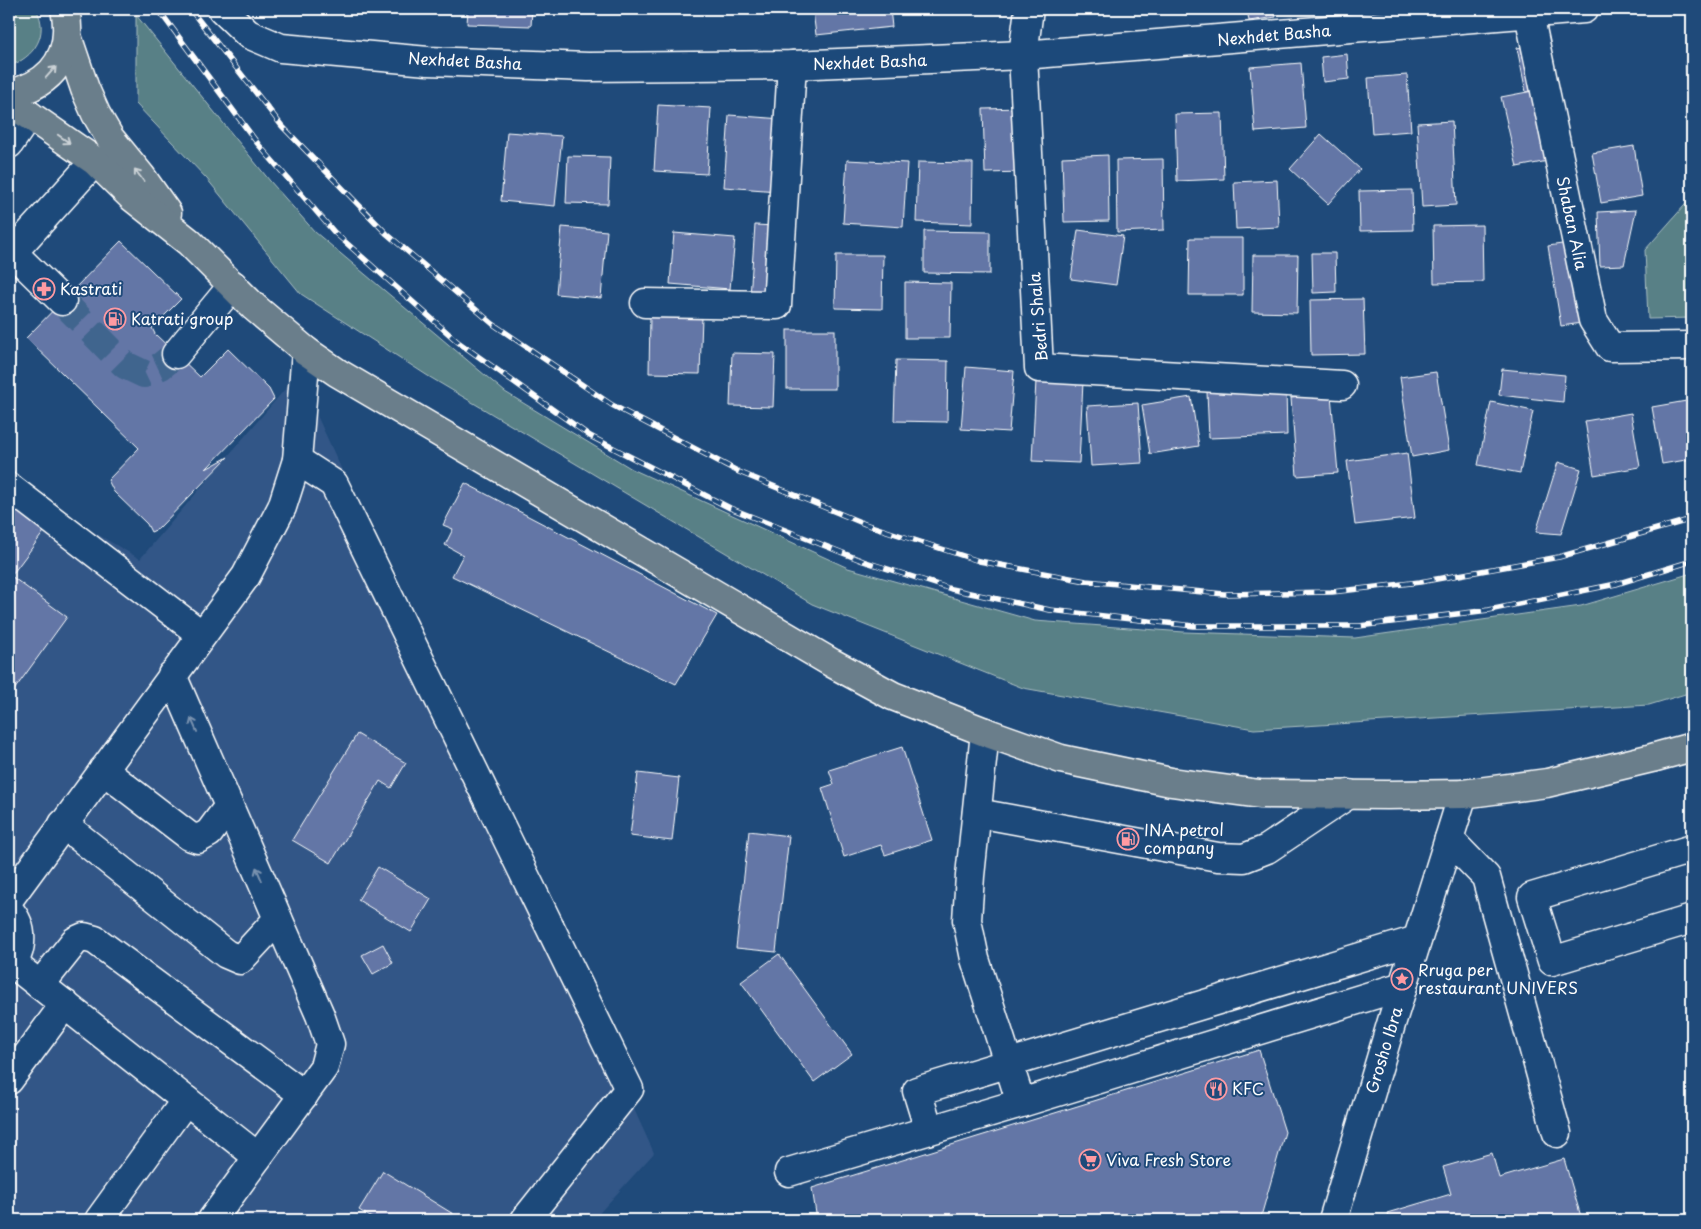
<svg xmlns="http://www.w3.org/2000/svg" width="1701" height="1229" font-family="'Playpen Sans',sans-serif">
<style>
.built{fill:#335787}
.green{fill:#588086;stroke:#acc0c2}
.building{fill:#6376a6;stroke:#fff}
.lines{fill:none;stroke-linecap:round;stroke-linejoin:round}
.minor-tunnel{stroke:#41658e;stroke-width:28;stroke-dasharray:28 14;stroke-linecap:butt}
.minor-casing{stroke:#fff;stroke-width:31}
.major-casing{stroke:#fff;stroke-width:31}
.minor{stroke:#1f4a7a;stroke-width:28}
.major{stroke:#6b7e8b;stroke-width:28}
.rail-casing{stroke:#fff;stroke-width:5.5}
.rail{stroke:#1f4a7a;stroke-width:4;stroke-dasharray:11;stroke-linecap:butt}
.oneway{stroke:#cbd2d6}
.oneway2{stroke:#7992af}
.labels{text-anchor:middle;stroke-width:4;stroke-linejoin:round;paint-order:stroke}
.street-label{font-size:16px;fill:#fff;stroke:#1f4a7a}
.poi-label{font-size:16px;fill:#fff;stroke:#1f4a7a;text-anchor:start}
</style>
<rect width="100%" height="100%" fill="#1f4a7a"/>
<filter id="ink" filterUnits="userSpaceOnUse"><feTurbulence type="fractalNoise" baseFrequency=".02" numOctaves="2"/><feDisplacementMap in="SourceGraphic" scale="10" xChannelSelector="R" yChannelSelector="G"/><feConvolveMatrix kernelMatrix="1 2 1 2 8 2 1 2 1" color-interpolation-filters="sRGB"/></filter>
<g filter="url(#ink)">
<path class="built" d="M298,374l356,779 -61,67h-584v-737l131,76z"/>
<g class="green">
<path d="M9,9h27c14,25 -2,49 -27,57z"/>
<path d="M136,15l134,166 45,51 190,160 127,77 216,99 187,53 149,11 171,6 226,-32 111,-33v119l-43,13 -395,24 -231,-41 -211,-84 -384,-228 -127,-82 -94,-115 -71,-75z"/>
<path d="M1692,52v91l-7,-82z"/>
<path d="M1692,197v121l-44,1 -3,-69z"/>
</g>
<g class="building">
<path d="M468,9h64l-1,17 -64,-2z"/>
<path d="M831,9h59l2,18 -76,8 -3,-24z"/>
<path d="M1247,9h27l2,8 -27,4z"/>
<path d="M1529,46l9,44 -12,2 -9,-44z"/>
<path d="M1347,54l2,25 -26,3 -2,-25z"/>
<path d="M1301,63l5,65 -51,4 -5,-65z"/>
<path d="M1407,75l4,56 -39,3 -4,-56z"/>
<path d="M1538,90l15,70 -36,7 -16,-70z"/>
<path d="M658,105l53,3 -4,66 -53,-3z"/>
<path d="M1021,108l3,64 -39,1 -2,-64z"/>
<path d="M1222,113l2,66 -47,2 -2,-67z"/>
<path d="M729,115l53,4 -4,72 -54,-4z"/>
<path d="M1452,121l4,84 -34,2 -5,-84z"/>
<path d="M507,132l55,4 -7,70 -54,-5z"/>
<path d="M1321,134l39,35 -32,35 -38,-35z"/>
<path d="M1634,146l8,50 -41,7 -9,-50z"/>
<path d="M1108,155l1,66 -45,1 -2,-65z"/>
<path d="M568,156l42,1 -2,47 -42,-1z"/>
<path d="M1163,159l1,71 -47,2 -1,-72z"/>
<path d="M847,160l60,3 -4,64 -60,-4z"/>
<path d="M918,162l55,1 -1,61 -56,-2z"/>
<path d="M1277,180l2,47 -43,2 -2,-47z"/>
<path d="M1412,190l1,40 -53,1 -1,-40z"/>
<path d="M1636,210l-12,55 -24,1 -2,-54z"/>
<path d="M755,225l20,1 -4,72 -21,-1z"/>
<path d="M1482,225l1,57 -49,1 -1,-57z"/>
<path d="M562,227l45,4 -6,67 -45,-4z"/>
<path d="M1078,230l45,6 -7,49 -45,-6z"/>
<path d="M924,231l66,1v42l-66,-1z"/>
<path d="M674,233l61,5 -5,51 -60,-5z"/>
<path d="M1190,238h53v57h-54z"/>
<path d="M121,241l60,58 -29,29 3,6 45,43 28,-28 41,40 5,10 -68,70 22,-12 -70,72 -7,3 -4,-8 -33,-32 -6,-12 31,-32 -113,-110z"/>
<path d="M1569,243l13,80 -21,3 -13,-80z"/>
<path d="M1312,253h23l1,39 -23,1z"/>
<path d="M836,255h47l-1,54 -47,-1z"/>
<path d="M1253,255h45l-1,58 -45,-1z"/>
<path d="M905,282l46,1 -1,55h-45z"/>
<path d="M1363,299l2,55 -54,1 -1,-55z"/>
<path d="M650,316l52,1 -2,57 -51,-1z"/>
<rect x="787" y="330" width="48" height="59"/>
<path d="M732,353l43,1 -2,53 -43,-1z"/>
<path d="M896,360l52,1 -1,61 -53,-1z"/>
<path d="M966,367l48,4 -5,61 -48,-3z"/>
<path d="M1502,369l63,6 -2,27 -64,-7z"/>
<path d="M1436,372l13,78 -37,7 -12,-80z"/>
<path d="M1036,380l47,2 -4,81 -47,-2z"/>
<path d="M1286,389l1,46 -78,3 -2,-46z"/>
<path d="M1331,395l7,78 -41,3 -6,-78z"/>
<path d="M1191,397l8,49 -49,8 -8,-49z"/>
<path d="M1692,400v59l-30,5 -10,-57z"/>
<path d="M1491,402l42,9 -13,62 -42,-8z"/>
<path d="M1138,403l4,60 -51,3 -4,-60z"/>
<path d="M1631,413l9,54 -46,8 -9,-54z"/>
<path d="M1407,453l8,65 -60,7 -8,-64z"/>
<path d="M1558,462l23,7 -20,65 -25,-2z"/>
<path d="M465,483l252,132 -41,69 -224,-108 11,-21 -18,-10 8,-16 -10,-4z"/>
<path d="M9,489l43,32 -41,55 56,41 -58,80z"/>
<path d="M357,734l49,29 -15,25 -11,-7 -49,82 -39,-23z"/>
<path d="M902,747l30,93 -47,15 -4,-10 -37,12 -22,-69 12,-4 -5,-14z"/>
<path d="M638,773l41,5 -7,63 -42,-5z"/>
<path d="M749,831l40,5 -13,116 -40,-4z"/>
<path d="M378,867l53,32 -20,33 -53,-32z"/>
<path d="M383,944l10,19 -20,11 -11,-19z"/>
<path d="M779,954l73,100 -38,28 -73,-100z"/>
<path d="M1259,1050l26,82 -25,88h-443l-5,-32z"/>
<path d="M1492,1153l7,25 65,-19 18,61h-193l-2,-7 64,-19 -8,-27z"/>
<path d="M383,1171l80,49h-88l-16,-10z"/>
</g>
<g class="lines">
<path class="minor-tunnel" d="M62,301l63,64 19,9 17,-8 15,-12"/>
<g class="minor-casing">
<g id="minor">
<path d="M222,9l26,25 33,14 147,13 160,6 204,-2 231,-10 561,-46"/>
<path d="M1029,9l-6,46 16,313 303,17"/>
<path d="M1529,14l64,306 17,27 82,-1"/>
<path d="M9,144l20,-29"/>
<path d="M9,249l53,52"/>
<path d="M12,253l83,-92"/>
<path d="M645,303l132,2 15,-240"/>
<path d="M176,354l57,-69"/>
<path d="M297,460l37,24 295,605 -104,131"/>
<path d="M9,487l193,148"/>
<path d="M172,675l148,340 10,29 -6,23 -112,153"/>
<path d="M985,732l-15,144 -3,44 8,39 46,144 382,-117"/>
<path d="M103,770l86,66 9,3 11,-6 20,-27"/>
<path d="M977,813l241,44 26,1 23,-9 82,-55"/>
<path d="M63,824l163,130 14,6 38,-41"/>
<path d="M1449,839l37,38 71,256"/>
<path d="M1692,849l-160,48 20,64 140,-42"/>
<path d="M9,899l237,-323 36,-69 15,-47 9,-109"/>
<path d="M9,910c15,16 15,41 0,57"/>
<path d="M12,963l246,194"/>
<path d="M40,985l35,-44 9,-4 11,3 209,155"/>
<path d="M9,1080l56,-76"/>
<path d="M929,1130l-12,-39 500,-151"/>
<path d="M789,1172l232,-69"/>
<path d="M99,1220l87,-120"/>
<path d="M1333,1220l59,-199 71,-227"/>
</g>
</g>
<g class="major-casing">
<g id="major">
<path d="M68,39l17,50 11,25 14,24 31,38 26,37"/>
<path d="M9,94c45,-10 65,-40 56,-85"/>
<path d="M9,103l20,12 66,46 37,36 57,45 65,65 52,44 32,22 494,290 61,33 92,36 76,27 110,23 89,12 127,1 76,-1 84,-11 105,-25 40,-11"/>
</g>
</g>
<use href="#minor" class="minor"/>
<use href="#major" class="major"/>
<g class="rail-casing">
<g id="rail">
<path d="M158,9l100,135 76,88 124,110 132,94 140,72 133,53 88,28 99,21 144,16h165l130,-16 127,-26 76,-23"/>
<path d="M190,9l92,117 105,108 106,90 119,81 127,67 126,52 114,37 107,20 138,13 108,-2 88,-10 139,-25 133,-38"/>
</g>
</g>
<use href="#rail" class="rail"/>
</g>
<defs><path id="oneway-shaft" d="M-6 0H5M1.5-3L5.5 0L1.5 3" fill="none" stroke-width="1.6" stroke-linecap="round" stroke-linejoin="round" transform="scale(1.25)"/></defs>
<g class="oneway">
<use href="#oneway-shaft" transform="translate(51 72) rotate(-48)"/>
<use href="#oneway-shaft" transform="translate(64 139) rotate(35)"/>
<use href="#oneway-shaft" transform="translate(139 175) rotate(-127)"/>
</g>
<g class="oneway2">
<use href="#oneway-shaft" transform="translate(194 725) rotate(-114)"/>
<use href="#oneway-shaft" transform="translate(259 874) rotate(-113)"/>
</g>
</g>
<defs>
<g id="pharmacy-ring" transform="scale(1.125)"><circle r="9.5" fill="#1f4a7a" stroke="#ff9aa2" stroke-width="1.5"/><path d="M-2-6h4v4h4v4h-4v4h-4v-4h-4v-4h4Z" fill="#ff9aa2"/></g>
<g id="fuel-ring" transform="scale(1.125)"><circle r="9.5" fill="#1f4a7a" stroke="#ff9aa2" stroke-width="1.5"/><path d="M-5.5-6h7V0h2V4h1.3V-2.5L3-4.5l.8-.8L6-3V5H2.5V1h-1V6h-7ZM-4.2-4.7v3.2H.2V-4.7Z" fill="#ff9aa2"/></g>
<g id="sight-ring" transform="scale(1.125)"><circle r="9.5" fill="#1f4a7a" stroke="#ff9aa2" stroke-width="1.5"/><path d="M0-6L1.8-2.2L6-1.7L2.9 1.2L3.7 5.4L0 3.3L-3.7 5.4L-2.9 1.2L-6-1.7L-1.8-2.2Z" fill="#ff9aa2"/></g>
<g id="restaurant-ring" transform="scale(1.125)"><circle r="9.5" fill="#1f4a7a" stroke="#ff9aa2" stroke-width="1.5"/><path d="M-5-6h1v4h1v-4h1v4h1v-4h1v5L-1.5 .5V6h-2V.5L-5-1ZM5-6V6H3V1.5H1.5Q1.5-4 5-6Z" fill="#ff9aa2"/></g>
<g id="supermarket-ring" transform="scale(1.125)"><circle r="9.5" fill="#1f4a7a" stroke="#ff9aa2" stroke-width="1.5"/><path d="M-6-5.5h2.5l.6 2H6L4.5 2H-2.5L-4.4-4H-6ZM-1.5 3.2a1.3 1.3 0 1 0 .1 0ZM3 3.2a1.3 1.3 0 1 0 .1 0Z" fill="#ff9aa2"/></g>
</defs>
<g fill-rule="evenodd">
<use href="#pharmacy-ring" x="44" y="289"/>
<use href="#fuel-ring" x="115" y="319"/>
<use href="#fuel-ring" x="1128" y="839"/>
<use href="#sight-ring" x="1402" y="979"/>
<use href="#restaurant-ring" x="1216" y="1089"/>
<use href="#supermarket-ring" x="1090" y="1160"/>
</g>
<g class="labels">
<g class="street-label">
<text transform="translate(1274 35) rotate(-5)" y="6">Nexhdet Basha</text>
<text transform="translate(465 61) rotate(3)" y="6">Nexhdet Basha</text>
<text transform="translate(870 62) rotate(-2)" y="6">Nexhdet Basha</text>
<text transform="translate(1572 223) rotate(78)" y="6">Shaban Alia</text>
<text transform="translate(1038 317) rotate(-95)" y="6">Bedri Shala</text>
<text transform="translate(1384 1050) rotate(-73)" y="6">Grosho Ibra</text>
</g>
<g class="poi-label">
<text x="60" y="295">Kastrati</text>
<text x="131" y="325">Katrati group</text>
<text x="1144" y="836">INA petrol<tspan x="1144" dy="18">company</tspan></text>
<text x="1418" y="976">Rruga per<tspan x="1418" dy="18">restaurant UNIVERS</tspan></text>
<text x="1232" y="1095">KFC</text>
<text x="1106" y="1166">Viva Fresh Store</text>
</g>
</g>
<rect width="1701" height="1229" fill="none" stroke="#1f4a7a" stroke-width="30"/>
<rect x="15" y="15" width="1671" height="1199" fill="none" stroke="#fff" stroke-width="2" filter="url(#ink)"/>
</svg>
